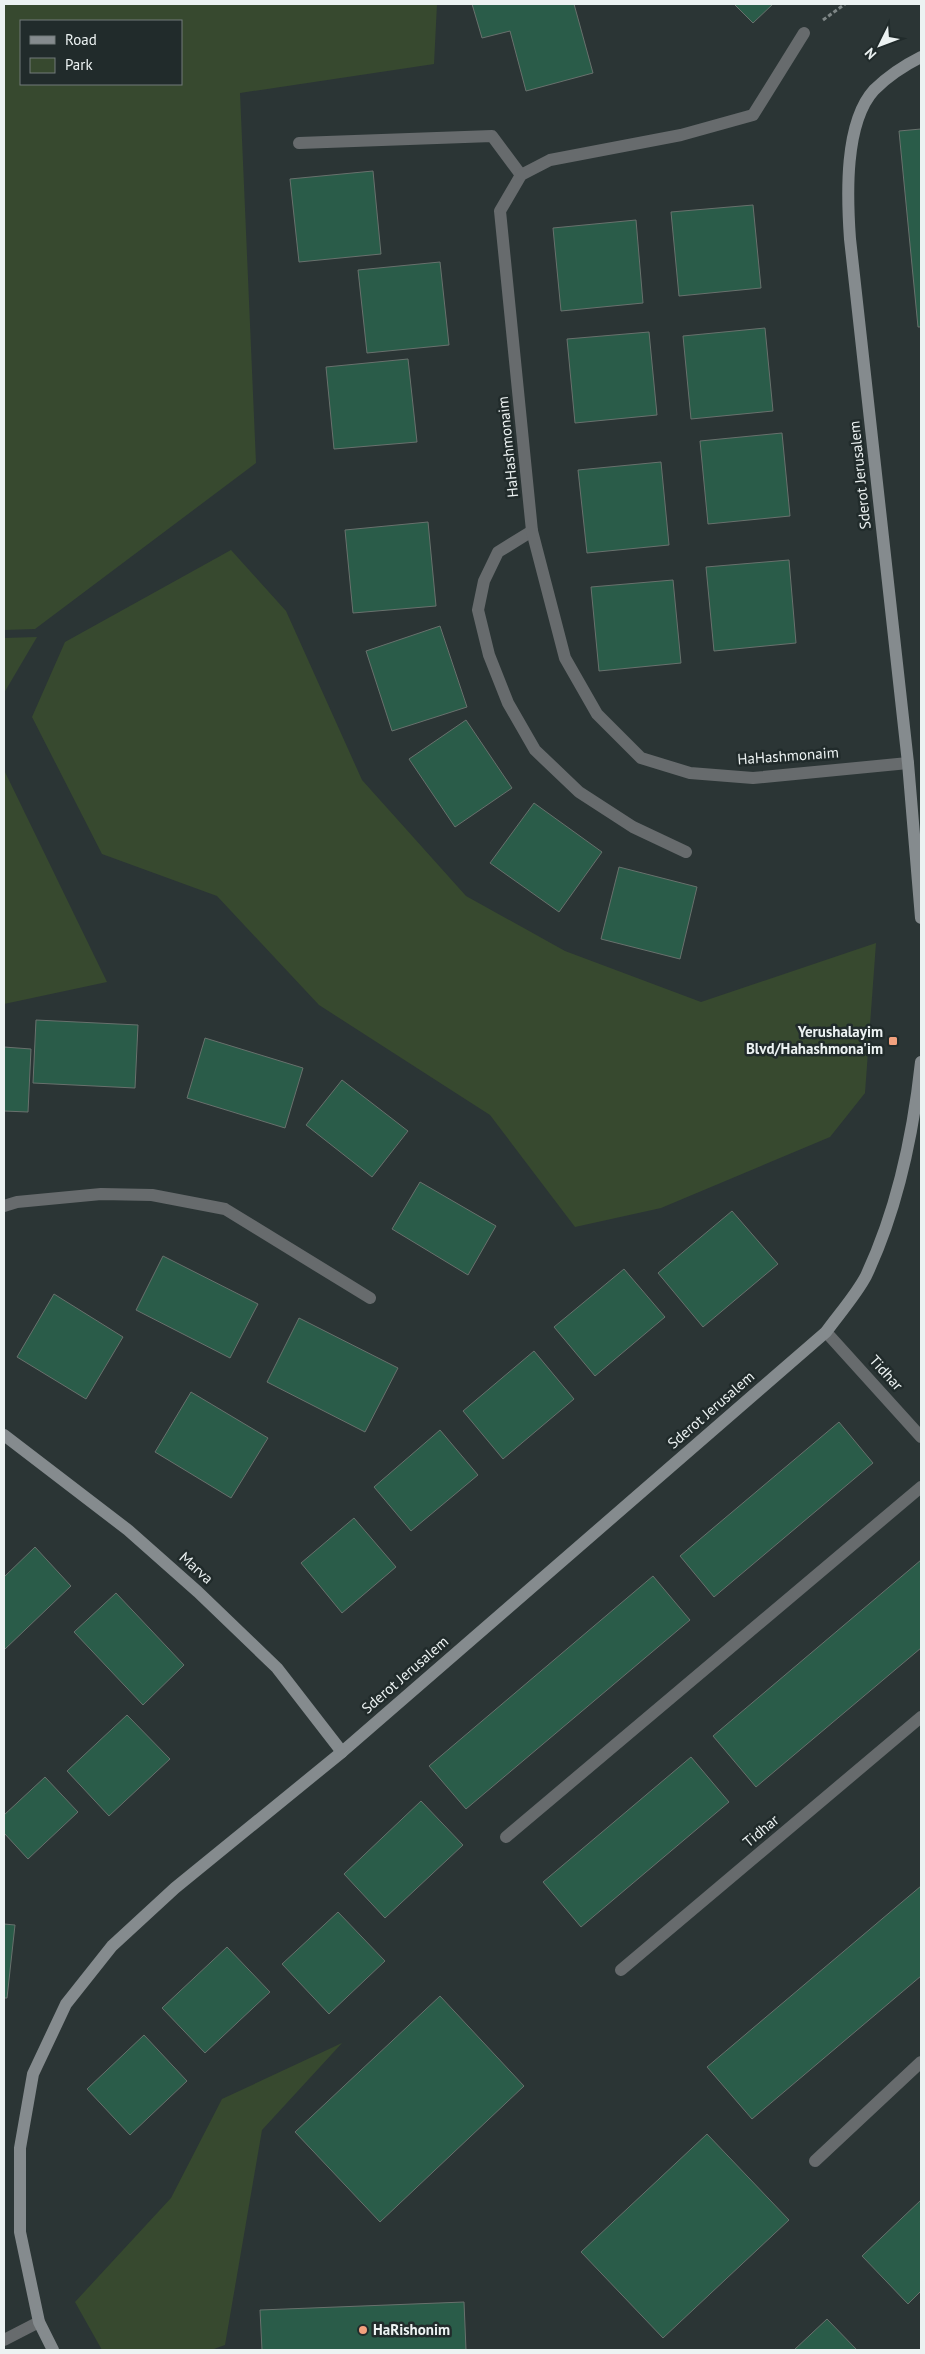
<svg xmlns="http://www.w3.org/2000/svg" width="925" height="2354" font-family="'PT Sans',sans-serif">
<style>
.green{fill:#37492f;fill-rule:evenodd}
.building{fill:#2a5c49;stroke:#68716d}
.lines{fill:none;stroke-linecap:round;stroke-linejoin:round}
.path{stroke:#7e8686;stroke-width:3;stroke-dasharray:4 2.5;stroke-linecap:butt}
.lane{stroke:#676b6d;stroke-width:12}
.street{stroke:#676b6d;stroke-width:12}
.secondary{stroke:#858b8e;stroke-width:12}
.poi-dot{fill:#f2a17e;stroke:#212b2b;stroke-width:2}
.labels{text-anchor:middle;stroke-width:5;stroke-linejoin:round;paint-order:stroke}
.street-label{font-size:15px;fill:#ecf2f2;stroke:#212b2b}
.poi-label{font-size:15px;font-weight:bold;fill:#ecf2f2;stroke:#212b2b;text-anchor:end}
</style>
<rect width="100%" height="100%" fill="#2b3535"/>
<g class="green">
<path d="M4,4h433l-3,60 -194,29 16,370 -221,166 -31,1zM21,21h160v63h-160z"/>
<path d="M231,550l55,61 76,169 104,116 99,55 136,51 175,-59 -11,150 -35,44 -169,71 -86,19 -85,-112 -171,-110 -102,-109 -115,-42 -70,-137 33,-75z"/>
<path d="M37,637l-33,56v-55z"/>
<path d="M4,770l103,212 -103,22z"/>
<path d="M342,2043l-80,87 -37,215 -14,5h-109l-27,-48 96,-104 51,-99z"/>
</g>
<g class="building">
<path d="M472,4h102l19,69 -67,18 -16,-60 -28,7z"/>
<path d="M734,4h39l-20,19z"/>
<path d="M921,129v198h-3l-19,-196z"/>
<path d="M373,171l8,83 -82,8 -9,-83z"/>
<path d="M753,205l8,83 -82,8 -8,-84z"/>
<path d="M636,220l7,83 -82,8 -8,-83z"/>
<path d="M440,262l9,83 -82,8 -9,-83z"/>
<path d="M765,328l8,83 -82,8 -8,-83z"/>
<path d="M649,332l8,83 -82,8 -8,-84z"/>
<path d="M408,359l9,83 -83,7 -8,-82z"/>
<path d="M782,433l8,83 -82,8 -8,-83z"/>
<path d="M661,462l8,83 -82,8 -9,-83z"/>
<path d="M428,522l8,84 -83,7 -8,-83z"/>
<path d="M789,560l7,83 -82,8 -8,-84z"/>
<path d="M673,580l8,83 -82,8 -8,-84z"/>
<path d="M440,626l27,81 -75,24 -26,-80z"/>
<path d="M466,720l46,68 -57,39 -46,-68z"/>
<path d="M534,803l68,49 -43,60 -69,-49z"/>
<path d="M619,867l78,20 -17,72 -79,-20z"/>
<path d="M36,1020l102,5 -3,63 -102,-5z"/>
<path d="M205,1038l98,30 -18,60 -98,-30z"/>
<path d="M4,1047l27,2 -3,63 -24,-1z"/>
<path d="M342,1080l66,51 -36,46 -66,-52z"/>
<path d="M420,1182l76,44 -28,49 -76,-46z"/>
<path d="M732,1211l46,53 -75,63 -45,-54z"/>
<path d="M163,1256l95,48 -28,54 -94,-48z"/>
<path d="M624,1269l41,48 -70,59 -41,-49z"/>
<path d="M54,1294l69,43 -37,62 -69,-42z"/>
<path d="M299,1318l99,50 -33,64 -98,-50z"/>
<path d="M534,1351l40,48 -71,60 -40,-48z"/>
<path d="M191,1392l77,46 -37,60 -76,-46z"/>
<path d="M839,1422l34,41 -159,134 -34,-41z"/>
<path d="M440,1430l38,45 -67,56 -37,-44z"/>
<path d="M354,1518l42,49 -54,46 -41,-50z"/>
<path d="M35,1547l36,39 -67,64v-73z"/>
<path d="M921,1560v88l-165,139 -43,-51z"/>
<path d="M653,1576l37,44 -224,189 -37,-43z"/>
<path d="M116,1593l68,72 -41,40 -69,-73z"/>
<path d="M127,1715l43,44 -61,57 -42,-45z"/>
<path d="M691,1757l38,45 -148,125 -38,-45z"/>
<path d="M45,1777l33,35 -50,47 -24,-26v-18z"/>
<path d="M421,1801l42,44 -78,73 -41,-44z"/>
<path d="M921,1886v90l-169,143 -45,-52z"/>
<path d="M338,1912l47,49 -56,53 -47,-50z"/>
<path d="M4,1924l11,1 -8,73h-3z"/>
<path d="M227,1947l43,45 -65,61 -43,-45z"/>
<path d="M440,1996l84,90 -144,136 -85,-90z"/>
<path d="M144,2035l43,46 -57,54 -43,-46z"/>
<path d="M707,2134l82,86 -126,118 -82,-86z"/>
<path d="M921,2200v91l-13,13 -46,-48z"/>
<path d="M464,2302l2,48h-204l-2,-40z"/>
<path d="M827,2319l30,31h-63z"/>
</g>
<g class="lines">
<path class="path" d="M823,20l22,-16"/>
<g class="lane">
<path d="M299,143l193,-7 29,39"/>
<path d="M532,531l-34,21 -14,29 -6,29 11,45 19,48 27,47 44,42 54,35 53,25"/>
<path d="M4,1206l13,-4 84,-8 51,1 73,14 145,89"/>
</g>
<g class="street">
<path d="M804,33l-51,82 -72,20 -131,25 -29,15 -21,36 32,320 33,127 32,56 44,44 49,15 63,5 155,-15"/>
<path d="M826,1332l95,105"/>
<path d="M506,1837l415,-350"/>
<path d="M621,1970l300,-253"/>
<path d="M815,2161l106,-99"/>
<path d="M4,2340l35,-18"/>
</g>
<g class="secondary">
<path d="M921,57c-16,8 -34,20 -47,33 -30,33 -27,107 -24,149l58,524 13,155"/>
<path d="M4,1435l124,95 70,62 79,76 65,84"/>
<path d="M53,2350l-14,-28 -19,-90v-84l13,-74 33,-70 46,-58 63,-58 167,-136 484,-420c13,-18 30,-37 40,-56 32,-68 47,-140 55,-214"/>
</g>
</g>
<g class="poi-dot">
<rect x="888" y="1036" width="10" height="10" rx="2.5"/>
<circle cx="363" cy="2330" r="5"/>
</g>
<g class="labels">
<g class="street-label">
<text transform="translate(508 447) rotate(-96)" y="5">HaHashmonaim</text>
<text transform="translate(860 475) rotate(-96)" y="5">Sderot Jerusalem</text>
<text transform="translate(788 756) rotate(-4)" y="5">HaHashmonaim</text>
<text transform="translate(886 1373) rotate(48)" y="5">Tidhar</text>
<text transform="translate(711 1410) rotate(-41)" y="5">Sderot Jerusalem</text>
<text transform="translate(196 1568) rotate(42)" y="5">Marva</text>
<text transform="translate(405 1675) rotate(-41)" y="5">Sderot Jerusalem</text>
<text transform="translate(761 1831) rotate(-40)" y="5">Tidhar</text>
</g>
<g class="poi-label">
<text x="883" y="1037">Yerushalayim<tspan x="883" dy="17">Blvd/Hahashmona'im</tspan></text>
<text x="373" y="2335" text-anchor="start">HaRishonim</text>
</g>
</g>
<rect width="925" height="2354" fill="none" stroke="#ecf2f2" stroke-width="10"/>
<rect x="20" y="20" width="162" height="65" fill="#212b2b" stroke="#727b7b"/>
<rect x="30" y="36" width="25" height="8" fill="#858b8e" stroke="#727b7b"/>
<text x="65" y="45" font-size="15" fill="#ecf2f2">Road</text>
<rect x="30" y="58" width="25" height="15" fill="#37492f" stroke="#727b7b"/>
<text x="65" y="70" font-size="15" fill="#ecf2f2">Park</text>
<g transform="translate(880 45) rotate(228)" stroke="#212b2b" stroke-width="4" paint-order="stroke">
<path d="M0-4L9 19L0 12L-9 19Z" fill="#ecf2f2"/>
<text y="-8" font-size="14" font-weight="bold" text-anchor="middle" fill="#ecf2f2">N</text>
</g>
</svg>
